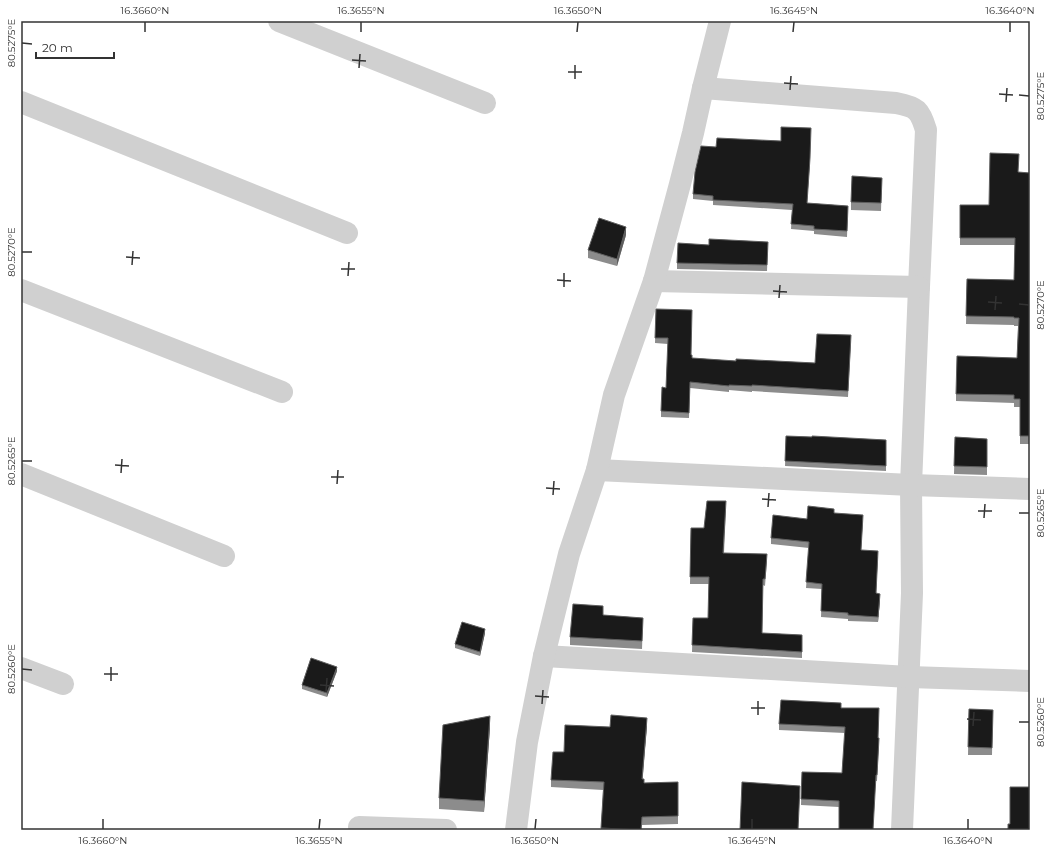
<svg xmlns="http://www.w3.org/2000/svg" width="1051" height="851" font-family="Montserrat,sans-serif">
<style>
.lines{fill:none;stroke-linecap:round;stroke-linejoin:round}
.minor{stroke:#d0d0d0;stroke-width:22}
.wall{fill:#8c8c8c}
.shaded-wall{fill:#5f5f5f}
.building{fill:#1a1a1a;stroke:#5f5f5f}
.ticks{fill:none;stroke:#333;stroke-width:1.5}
.neatline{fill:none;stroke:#333;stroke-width:1.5}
.ticks-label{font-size:10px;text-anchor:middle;fill:#333}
</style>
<rect width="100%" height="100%" fill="#fff"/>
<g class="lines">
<g class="minor">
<path d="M279,21l206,82"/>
<path d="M703,88l193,15c21,4 24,7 30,27l-7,157 -8,198 1,108 -10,237"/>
<path d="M21,102l326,131"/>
<path d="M654,281l265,6"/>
<path d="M21,290l261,102"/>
<path d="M597,470l314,15 119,4"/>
<path d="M21,474l203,82"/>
<path d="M544,656l365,21 121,4"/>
<path d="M21,668l42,16"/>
<path d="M359,827l87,3"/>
<path d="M516,830l11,-88 17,-86 25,-102 28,-84 17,-75 40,-114 26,-97 13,-51 10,-45 17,-67"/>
</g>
</g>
<g class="wall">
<path d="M810,158v5l-3,40 41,3 -1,31 -33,-3v-3l-23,-2 1,-19 -79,-5v-4l-20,-2v-5z"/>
<path d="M1018,172l12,1v271h-10v-37h-6v-4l-58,-2v-7l61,-36 1,-32h-4v-1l-48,-1 1,-45 47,1 1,-35h-55v-40h29z"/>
<path d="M882,178l-1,33 -30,-1v-8z"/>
<path d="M626,235l-9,31 -29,-8v-8z"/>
<path d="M768,248l-1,23 -90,-2v-6z"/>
<path d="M656,309l35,46 1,3 44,3 79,2 36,-22 -3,56 -96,-6v1l-23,-2v2l-39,-4 -1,30 -28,-1v-6l5,-23 2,-44 -13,-1z"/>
<path d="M786,436l100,4v31l-101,-5z"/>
<path d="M955,437l32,2v36l-33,-1z"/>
<path d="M726,508l-2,45 43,8 -2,25 -2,-1 -1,48 40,2v23l-110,-6 1,-34h15l1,-34h-19l1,-56h13z"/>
<path d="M834,513l29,8 -2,29 17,7 -2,36 4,7 -2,22 -30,-1v-2l-27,-2 1,-28 -16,-1 3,-40 -38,-4v-6l36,-19z"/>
<path d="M603,615l40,3 -1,31 -72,-4v-8z"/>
<path d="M485,633l-5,23 -25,-8v-4z"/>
<path d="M337,671l-10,26 -25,-8v-4z"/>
<path d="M841,708l37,30 1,6 -2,37h-1l-37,26 -38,-2 1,-33 40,1 3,-40 -66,-3v-6z"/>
<path d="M969,709l24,1 -1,45h-24z"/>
<path d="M647,726l-5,53 2,4 34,-1v42l-36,1 -1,5h-40l2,-40 -52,-3v-7l13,-28 46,-25z"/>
<path d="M490,727l-6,85 -45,-3v-11z"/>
</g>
<g class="shaded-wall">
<path d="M626,227v8l-9,31v-7z"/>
<path d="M880,594v6l-2,22v-5z"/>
<path d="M485,629v4l-5,23v-4z"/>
<path d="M337,667v4l-10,26v-4z"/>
<path d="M490,716v11l-6,85v-11z"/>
<path d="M647,718v8l-5,61v-8z"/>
</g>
<g class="building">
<path d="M781,127l30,1 -1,30 -3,45 41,3 -1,25 -33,-2v-3l-23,-2 2,-20 -80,-4v-4l-20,-2 2,-22 6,-26 15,1 1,-9 64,3z"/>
<path d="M990,153l29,1 -1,18 12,1v263h-10v-37h-6v-4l-58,-1 1,-38 60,2 2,-40h-5v-1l-48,-1 1,-37 47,1 1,-42h-55v-33h29z"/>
<path d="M852,176l30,2 -1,25 -30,-1z"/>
<path d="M599,218l27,9 -9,32 -29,-9z"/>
<path d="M709,239l59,3 -1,23 -90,-2 1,-20 31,2z"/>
<path d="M656,309l36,1 -1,45h1v3l44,3v-2l79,4 2,-29 34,1 -3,56 -96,-6v1l-23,-1v1l-39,-4 -1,31 -28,-2 1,-24 4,1 2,-50h-13z"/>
<path d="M786,436l26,1v-1l74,4v26l-101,-5z"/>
<path d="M955,437l32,2v28l-33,-1z"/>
<path d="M707,501h19l-3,52 44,1 -2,25h-2l-1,54 40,2v17l-110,-7 1,-27h15l1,-41h-19l1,-49h13z"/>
<path d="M808,506l26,3v4l29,2 -2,35 17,1 -2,42 4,1 -2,23 -30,-2v-2l-27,-2 1,-27 -16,-2 3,-40 -38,-4 2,-23 34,4z"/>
<path d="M573,604l30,2v9l40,3 -1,23 -72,-4z"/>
<path d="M462,622l23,7 -5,23 -25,-8z"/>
<path d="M311,658l26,9 -10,26 -25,-8z"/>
<path d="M781,700l60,3v5h38l-1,30h1l-2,37h-1l-3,55h-34v-29l-38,-2 1,-27 40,1 3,-46 -66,-3z"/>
<path d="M969,709l24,1 -1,38 -24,-1z"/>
<path d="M611,715l36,3 -5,61h2v4l34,-1v34l-36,1 -1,13 -40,-2 3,-46 -53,-2 2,-28h11l1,-27 45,2z"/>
<path d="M490,716l-6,85 -45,-3 4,-73z"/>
<path d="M742,782l58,4 -2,44h-58z"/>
<path d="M1010,787h20v43h-22v-6h2z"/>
</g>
<path class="ticks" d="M145,32v-10M361,32v-10M577,32l1,-10M793,32l1,-10M1010,32v-10M22,43l10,1M352,60l14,1M359,68l1,-14M568,72h14M575,79v-14M784,83l14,1M790,90l1,-14M999,94l14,1M1019,95l10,1M1006,102l1,-14M22,252h10M126,257l14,1M132,265l1,-14M341,269h14M348,276l1,-14M557,280l14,1M564,287v-14M773,291l14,1M779,298l1,-13M988,302l14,1M1019,304l10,1M995,310l1,-14M22,461h10M115,465l14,1M121,473l1,-14M331,477h13M337,484l1,-14M546,488l14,1M553,495l1,-14M762,499l14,1M768,507l1,-14M978,511h14M1019,513h10M984,518l1,-14M22,669l10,1M104,674h14M111,681v-14M320,685l14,1M326,692l1,-14M535,696l14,1M542,704l1,-14M751,708h14M758,715v-14M967,719l14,1M1019,722h10M973,726l1,-14M103,829v-10M319,829l1,-10M535,829l1,-10M752,829v-10M968,829v-10"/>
<rect width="1051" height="851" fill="none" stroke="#ffffff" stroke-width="44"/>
<path d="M36 52v6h78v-6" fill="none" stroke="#333333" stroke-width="2"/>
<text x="42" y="52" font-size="12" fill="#333333" stroke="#ffffff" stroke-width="3" paint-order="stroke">20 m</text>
<rect x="22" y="22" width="1007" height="807" class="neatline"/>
<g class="ticks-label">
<text x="145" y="14">16.3660°N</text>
<text x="361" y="14">16.3655°N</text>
<text x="578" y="14">16.3650°N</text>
<text x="794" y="14">16.3645°N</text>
<text x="1010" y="14">16.3640°N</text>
<text transform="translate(11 43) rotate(-90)" y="4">80.5275°E</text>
<text transform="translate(1040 96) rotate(-90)" y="4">80.5275°E</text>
<text transform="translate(11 252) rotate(-90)" y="4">80.5270°E</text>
<text transform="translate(1040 305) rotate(-90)" y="4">80.5270°E</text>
<text transform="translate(11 461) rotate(-90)" y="4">80.5265°E</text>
<text transform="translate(1040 513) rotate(-90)" y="4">80.5265°E</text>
<text transform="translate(11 669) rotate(-90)" y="4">80.5260°E</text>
<text transform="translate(1040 722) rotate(-90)" y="4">80.5260°E</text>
<text x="103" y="844">16.3660°N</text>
<text x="319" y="844">16.3655°N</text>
<text x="535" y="844">16.3650°N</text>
<text x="752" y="844">16.3645°N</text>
<text x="968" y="844">16.3640°N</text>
</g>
</svg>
